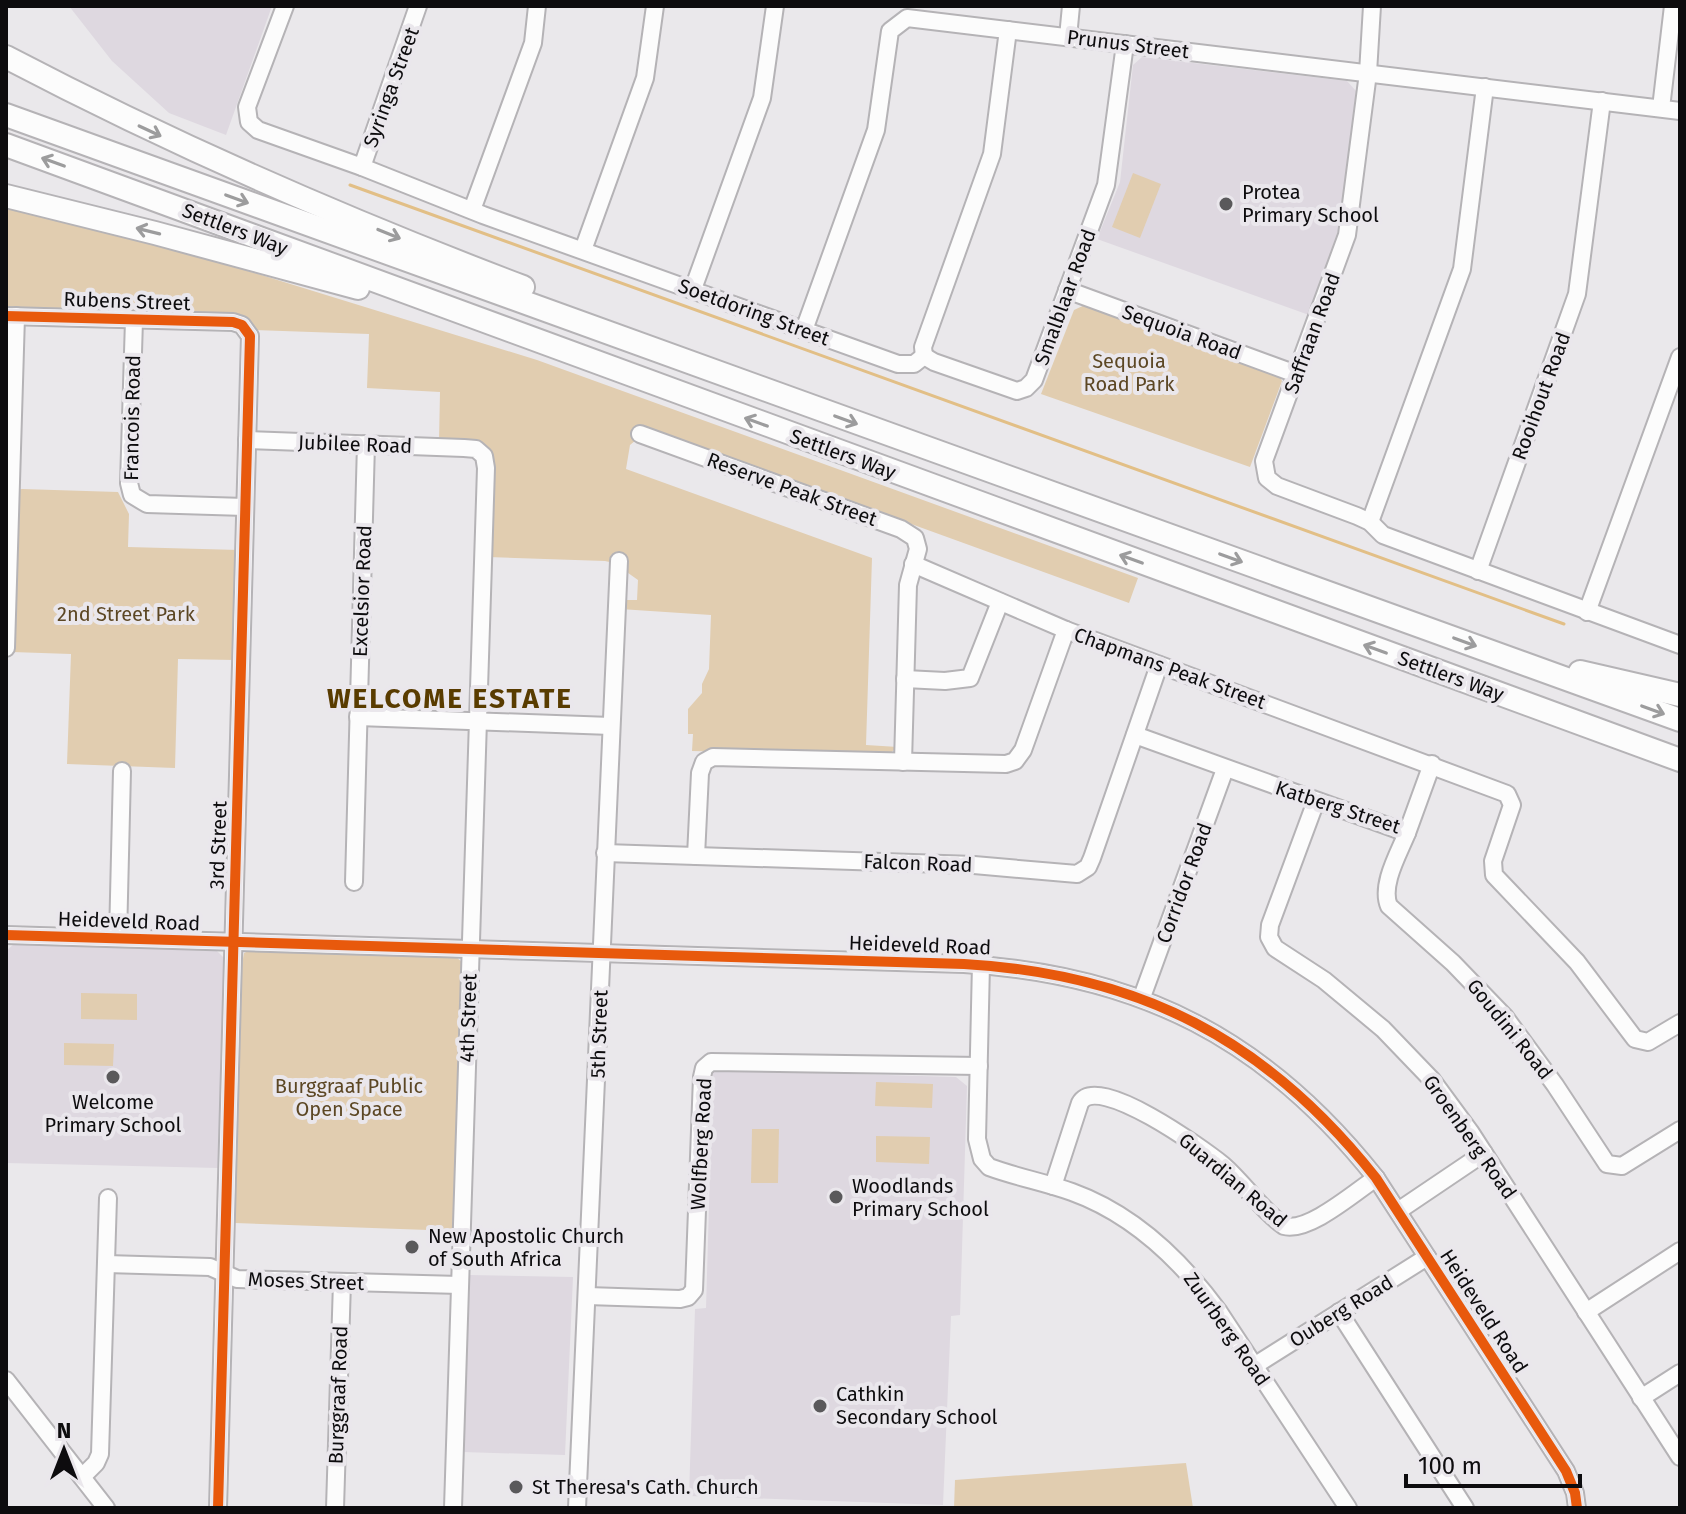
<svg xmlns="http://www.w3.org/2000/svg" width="1686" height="1514" font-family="'Fira Sans',sans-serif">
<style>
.built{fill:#ded8e0}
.green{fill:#e1cdb0}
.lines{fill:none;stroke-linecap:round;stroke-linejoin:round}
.stream{stroke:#e2bf86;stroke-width:3}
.minor-casing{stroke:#b5b3b6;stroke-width:20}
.highway-casing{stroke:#b5b3b6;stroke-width:26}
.minor{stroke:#fcfcfc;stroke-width:16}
.highway{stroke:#fcfcfc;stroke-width:22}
.cycleway-casing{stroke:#eae7ec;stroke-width:15}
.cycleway{stroke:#e8590c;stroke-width:10}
.oneway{stroke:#9c9c9d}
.poi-dot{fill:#5a595b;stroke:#eae7ec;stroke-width:3}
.labels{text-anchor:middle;stroke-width:8;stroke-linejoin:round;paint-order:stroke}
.street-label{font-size:20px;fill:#0d0c0e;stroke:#eae7ec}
.poi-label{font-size:20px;fill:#0d0c0e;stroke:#eae7ec;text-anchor:start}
.park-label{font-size:20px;fill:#5c4724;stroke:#eae7ec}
.district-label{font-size:28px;font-weight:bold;letter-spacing:2px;fill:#593c00;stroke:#eae7ec}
</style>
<rect width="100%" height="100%" fill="#eae8eb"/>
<g class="built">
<path d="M69,6h203l-46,129 -57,-22 -57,-52z"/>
<path d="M1142,57l205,24 9,10 -17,136 -30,88 -212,-76 23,-57 13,-117z"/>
<path d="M14,944l202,6 8,8 -6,210 -212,-5v-212z"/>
<path d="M713,1070l243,7 11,9 -7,229 -9,1 -8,189 -254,-9 6,-187 11,-1z"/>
<path d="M470,1275l103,2 -8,178 -103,-3z"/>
</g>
<g class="green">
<path d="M1133,173l28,11 -21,54 -28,-11z"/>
<path d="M6,207l148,35 383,118 601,218 -9,25 -488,-177 -5,14 -6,5 -4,24 246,89 -6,187 32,2 -12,9 -194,-5 1,-17h-5v-25l14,-16v-9l7,-15 2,-54 -91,-6 1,-9h16l1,-20 -24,-17 -9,-2 -117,-4 3,-94 -52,-21 1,-50 -73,-4 2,-54 -115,-4 -248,-19z"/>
<path d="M1087,304l191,69 4,8 -32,86 -209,-73 33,-84z"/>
<path d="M22,489l96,3 11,22 -1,33 111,3 -4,110 -57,-1 -3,109 -108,-4 4,-110 -59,-2 4,-162z"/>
<path d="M253,949l202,7 8,7 -7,268 -221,-8 7,-258 2,-12z"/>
<path d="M81,993l56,1v26l-56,-1z"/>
<path d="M64,1043l50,1 -1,22 -49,-1z"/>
<path d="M876,1082l57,2 -1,24 -57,-2z"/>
<path d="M752,1129h27l-1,54h-27z"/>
<path d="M876,1136l54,1 -1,27 -53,-2z"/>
<path d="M1186,1463l7,45h-239l1,-28z"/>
</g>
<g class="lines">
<path class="stream" d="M350,185l1214,439"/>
<g class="minor-casing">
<g id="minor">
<path d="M285,6l-38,101 2,15 9,8 104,37 121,48 415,149h16l10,-8"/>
<path d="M1372,6l-4,67 -21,162 -83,226 3,17 10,8 80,30 13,6 13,13 297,110"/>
<path d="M1068,37l3,-31"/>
<path d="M1661,108l12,-102"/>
<path d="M362,167l56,-161"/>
<path d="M472,210l61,-167 4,-37"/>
<path d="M583,250l62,-172 10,-72"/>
<path d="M693,289l69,-191 13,-92"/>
<path d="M1067,290l229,84"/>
<path d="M6,316l227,6 9,3 8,11 -32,1172"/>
<path d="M134,320l-5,163 3,12 15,9 98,3"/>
<path d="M804,330l72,-200 14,-99 17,-13 773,93"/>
<path d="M924,356l10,6 83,29 9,-3 8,-8 72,-195 19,-141"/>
<path d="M924,356l-1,-9 69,-193 16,-124"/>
<path d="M640,434l261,95 14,9 3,11 -10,36 -5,177"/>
<path d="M247,440l217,8 12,1 8,7 2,12 -33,1040"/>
<path d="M1370,522l92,-253 23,-182"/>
<path d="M913,564l153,66 441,164 5,11 -19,56 1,14 83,87 58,77 13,3 32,-19"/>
<path d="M1478,571l99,-277 25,-193"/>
<path d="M1587,612l93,-255"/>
<path d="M6,648l10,-332"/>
<path d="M905,679l40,2 25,-3 30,-76"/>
<path d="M358,717l253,9"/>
<path d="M1135,735l272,98 25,-69"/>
<path d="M1316,801l-46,124 -1,12 6,11 49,32 59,49 49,51 39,53 209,324"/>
<path d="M1407,833c-8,20 -27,52 -18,73l64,57 52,54 50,68 52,79 15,2 58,-36"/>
<path d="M605,853l369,12 103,9 11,-7 4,-9 67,-193"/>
<path d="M696,856l4,-83 4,-11 9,-5 293,7 9,-3 8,-11 43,-120"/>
<path d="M354,882l12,-438"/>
<path d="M6,935l958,29c176,10 303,76 412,214l190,293 9,22 2,15"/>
<path d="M118,938l4,-167"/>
<path d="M981,964l-4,175 5,20 7,8c27,10 55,15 83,25 61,22 109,68 147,120l129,196"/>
<path d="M1142,997l83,-228"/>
<path d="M1053,1186l27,-83c17,-31 123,46 143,62 22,19 38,45 61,61 24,7 71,-34 92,-48"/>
<path d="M1398,1211l86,-58"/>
<path d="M106,1264l104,3 27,12 223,6"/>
<path d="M587,1296l93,3 8,-2 6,-7 8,-213 2,-9 7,-6 268,4"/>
<path d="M1339,1312l126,196"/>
<path d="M1586,1312l94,-61"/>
<path d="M1254,1366l173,-109"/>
<path d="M6,1380l100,128"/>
<path d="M1641,1398l39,-25"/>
<path d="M82,1477l14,-14 4,-9 8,-256"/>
<path d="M335,1508l7,-226"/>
<path d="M577,1508l42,-947"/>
</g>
</g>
<g class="highway-casing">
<g id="highway">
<path d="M6,57c168,88 340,163 517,230"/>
<path d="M6,115l1674,605"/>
<path d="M6,145l1674,615"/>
<path d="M6,196l149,37 203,55"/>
<path d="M1580,672l100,23"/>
</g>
</g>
<use href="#minor" class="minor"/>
<use href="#highway" class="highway"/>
<g class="cycleway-casing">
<g id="cycleway">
<path d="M6,316l227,6 9,3 8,11 -32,1172"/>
<path d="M6,935l958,29c176,10 303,76 412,214l190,293 9,22 2,15"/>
</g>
</g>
<use href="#cycleway" class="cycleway"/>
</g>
<defs><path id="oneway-shaft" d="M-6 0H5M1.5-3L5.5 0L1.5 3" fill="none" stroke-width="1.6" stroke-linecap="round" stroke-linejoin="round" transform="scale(2)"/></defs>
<g class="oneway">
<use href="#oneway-shaft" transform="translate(150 131) rotate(25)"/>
<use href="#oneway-shaft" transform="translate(53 162) rotate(-160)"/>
<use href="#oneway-shaft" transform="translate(237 199) rotate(20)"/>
<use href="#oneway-shaft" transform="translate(148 231) rotate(-166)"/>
<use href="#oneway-shaft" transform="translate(389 234) rotate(22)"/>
<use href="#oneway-shaft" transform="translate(846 420) rotate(20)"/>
<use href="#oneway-shaft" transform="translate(756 422) rotate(-160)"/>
<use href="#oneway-shaft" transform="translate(1231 558) rotate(20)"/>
<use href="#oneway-shaft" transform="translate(1131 559) rotate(-160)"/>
<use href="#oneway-shaft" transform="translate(1465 642) rotate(20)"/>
<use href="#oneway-shaft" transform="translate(1375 649) rotate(-160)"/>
<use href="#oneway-shaft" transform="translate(1653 710) rotate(20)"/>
</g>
<g class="poi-dot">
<circle cx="1226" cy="204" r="8"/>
<circle cx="113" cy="1077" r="8"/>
<circle cx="836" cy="1197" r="8"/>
<circle cx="412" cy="1247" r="8"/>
<circle cx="820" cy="1406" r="8"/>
<circle cx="516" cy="1487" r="8"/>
</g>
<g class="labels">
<g class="street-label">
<text transform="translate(1128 44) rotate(7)" y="7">Prunus Street</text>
<text transform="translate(391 87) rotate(-70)" y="7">Syringa Street</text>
<text transform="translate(235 229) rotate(21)" y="7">Settlers Way</text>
<text transform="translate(1065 297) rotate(-70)" y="7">Smalblaar Road</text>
<text transform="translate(127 301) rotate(2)" y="7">Rubens Street</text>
<text transform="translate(754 312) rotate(20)" y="7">Soetdoring Street</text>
<text transform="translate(1182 332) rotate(20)" y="7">Sequoia Road</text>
<text transform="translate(1312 333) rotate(-70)" y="7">Saffraan Road</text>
<text transform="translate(1541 396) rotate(-70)" y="7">Rooihout Road</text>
<text transform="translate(132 418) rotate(-89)" y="7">Francois Road</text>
<text transform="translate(355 444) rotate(2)" y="7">Jubilee Road</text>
<text transform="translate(843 454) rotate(20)" y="7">Settlers Way</text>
<text transform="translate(792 489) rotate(20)" y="7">Reserve Peak Street</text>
<text transform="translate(362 591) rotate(-88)" y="7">Excelsior Road</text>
<text transform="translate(1170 668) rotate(20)" y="7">Chapmans Peak Street</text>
<text transform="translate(1451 676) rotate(20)" y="7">Settlers Way</text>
<text transform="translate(1338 807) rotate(18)" y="7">Katberg Street</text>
<text transform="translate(218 845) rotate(-88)" y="7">3rd Street</text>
<text transform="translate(918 863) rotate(2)" y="7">Falcon Road</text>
<text transform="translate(1184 883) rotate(-70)" y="7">Corridor Road</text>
<text transform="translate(129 921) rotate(2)" y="7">Heideveld Road</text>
<text transform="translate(920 945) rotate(2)" y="7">Heideveld Road</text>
<text transform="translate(468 1018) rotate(-88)" y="7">4th Street</text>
<text transform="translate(1510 1029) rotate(51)" y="7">Goudini Road</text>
<text transform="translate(599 1034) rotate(-88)" y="7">5th Street</text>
<text transform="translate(1470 1137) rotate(55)" y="7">Groenberg Road</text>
<text transform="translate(701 1144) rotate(-87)" y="7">Wolfberg Road</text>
<text transform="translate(1233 1180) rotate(40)" y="7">Guardian Road</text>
<text transform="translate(306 1281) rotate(2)" y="7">Moses Street</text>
<text transform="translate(1341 1311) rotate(-32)" y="7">Ouberg Road</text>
<text transform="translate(1484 1311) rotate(57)" y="7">Heideveld Road</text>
<text transform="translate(1227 1329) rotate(55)" y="7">Zuurberg Road</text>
<text transform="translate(338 1395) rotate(-88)" y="7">Burggraaf Road</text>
</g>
<g class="poi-label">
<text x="1242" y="199">Protea<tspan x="1242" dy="23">Primary School</tspan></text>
<text x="113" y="1109" text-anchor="middle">Welcome<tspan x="113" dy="23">Primary School</tspan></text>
<text x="852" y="1193">Woodlands<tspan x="852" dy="23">Primary School</tspan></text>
<text x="428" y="1243">New Apostolic Church<tspan x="428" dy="23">of South Africa</tspan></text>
<text x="836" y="1401">Cathkin<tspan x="836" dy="23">Secondary School</tspan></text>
<text x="532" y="1494">St Theresa's Cath. Church</text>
</g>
<g class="park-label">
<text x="1129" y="368">Sequoia<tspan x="1129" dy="23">Road Park</tspan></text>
<text x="126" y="621">2nd Street Park</text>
<text x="349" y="1093">Burggraaf Public<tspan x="349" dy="23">Open Space</tspan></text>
</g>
<g class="district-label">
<text x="450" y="708">WELCOME ESTATE</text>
</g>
</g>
<rect width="1686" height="1514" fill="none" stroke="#0d0c0e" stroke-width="16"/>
<g transform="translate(64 1450)" stroke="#eae7ec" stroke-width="6" paint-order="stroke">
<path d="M0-6L14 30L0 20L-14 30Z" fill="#0d0c0e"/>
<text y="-12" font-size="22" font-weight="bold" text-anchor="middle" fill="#0d0c0e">N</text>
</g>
<path d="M1406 1474v12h174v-12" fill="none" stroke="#0d0c0e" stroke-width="4"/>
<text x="1418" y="1474" font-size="24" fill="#0d0c0e" stroke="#eae7ec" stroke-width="6" paint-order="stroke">100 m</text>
</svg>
